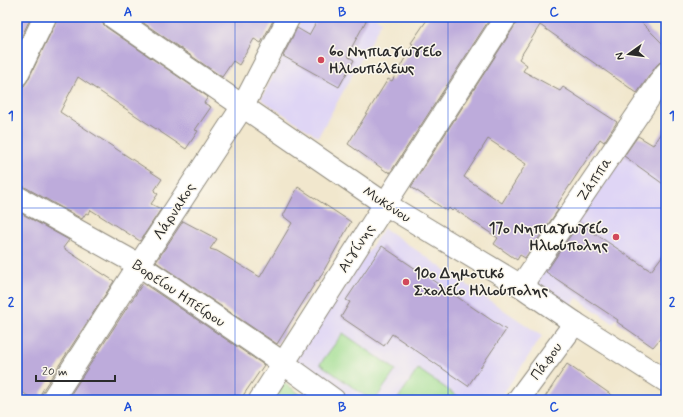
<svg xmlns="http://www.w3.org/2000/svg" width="683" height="417" font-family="Mynerve,sans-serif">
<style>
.built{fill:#dfd5f5}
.green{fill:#a0dd91;stroke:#66845e}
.building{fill:#bdabdb;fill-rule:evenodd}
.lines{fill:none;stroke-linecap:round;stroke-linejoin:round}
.minor-casing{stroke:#8e897c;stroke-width:24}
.minor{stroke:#fff;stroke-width:22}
.grid{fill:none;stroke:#1d4ed8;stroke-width:1;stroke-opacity:0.55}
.poi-dot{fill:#d1495b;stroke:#fbf7ec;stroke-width:1.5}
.labels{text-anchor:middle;stroke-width:3;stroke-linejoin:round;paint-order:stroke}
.poi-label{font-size:15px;font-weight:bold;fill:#2b2b2b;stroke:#fbf7ec;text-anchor:start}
.street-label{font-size:15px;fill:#2b2b2b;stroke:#fbf7ec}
.neatline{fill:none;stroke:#1d4ed8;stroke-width:1.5}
.grid-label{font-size:13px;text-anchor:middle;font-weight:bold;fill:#1d4ed8}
</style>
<rect width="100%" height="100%" fill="#fbf7ec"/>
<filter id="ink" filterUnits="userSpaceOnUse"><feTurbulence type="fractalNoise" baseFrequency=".025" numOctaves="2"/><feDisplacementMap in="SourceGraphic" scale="8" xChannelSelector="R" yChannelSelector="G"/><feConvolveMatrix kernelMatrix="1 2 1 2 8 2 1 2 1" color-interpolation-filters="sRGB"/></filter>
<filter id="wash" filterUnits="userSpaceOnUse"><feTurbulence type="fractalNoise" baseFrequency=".012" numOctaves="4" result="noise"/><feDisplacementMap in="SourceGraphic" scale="16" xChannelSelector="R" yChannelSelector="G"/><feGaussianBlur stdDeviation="0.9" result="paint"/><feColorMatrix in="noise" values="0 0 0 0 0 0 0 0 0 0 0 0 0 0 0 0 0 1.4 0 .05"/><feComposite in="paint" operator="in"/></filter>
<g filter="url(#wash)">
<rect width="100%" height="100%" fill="#f1e7cd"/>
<g class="built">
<path d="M303,17h71l8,4 -64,116 -57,-38z"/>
<path d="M624,156l42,30v65l-53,72 -36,-25 -7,9 -36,-25z"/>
<path d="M384,228l158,108 -43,64h-149l-55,-40z"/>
</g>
<g class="green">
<path d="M343,333l53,37 -21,30h-4l-51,-36z"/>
<path d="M418,369l45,31h-66z"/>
<path d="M282,381l26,19h-38z"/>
</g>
<g id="blocks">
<g class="building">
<path d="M17,17h14l-14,29z"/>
<path d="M57,17h44l1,6 4,4 102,70 -4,6 7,4 -16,23 3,1 -12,18 -108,-72 -18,35 102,67 -8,12 4,3 -7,10 10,5 -21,32 -49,-31 -3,4 -2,-1 -4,6 -59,-33 -6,-1v-98l7,-1 4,-6 28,-58z"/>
<path d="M135,17h140l-14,26 -7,-4 -15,26 -6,-4 -11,16z"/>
<path d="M319,17h49l-21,39 7,4 -15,27 -56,-31 14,-28 12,7z"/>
<path d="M429,17h62l-101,156 -3,-2v1l-39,-28 40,-65 4,2 21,-37 -2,-1z"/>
<path d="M518,17h118l30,30v14l-6,1 -4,4 -19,27 -97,-68 -21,34 8,6 -4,6 37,20 3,-4 54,35 -13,20 -4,-3 -45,69 3,2 -33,48 -5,-3 -3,5 -23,-16 4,-6 -44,-29 -2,2 -3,-3 -2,3 -36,-24 105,-163zM488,139l38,25 -24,39 -38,-26z"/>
<path d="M666,125v61l-42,-30 14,-20 15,9z"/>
<path d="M298,187l53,35 -33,59 -1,-1 -40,64 -121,-82 27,-41 34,18 -7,10 7,2 43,26 32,-54 -9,-7z"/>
<path d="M17,211l52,29 -6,8 51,33 -73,112 -1,7h-7l-16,-12z"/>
<path d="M579,223l72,48 15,-20v81l-13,15 -36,-25 1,-2 -72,-48z"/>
<path d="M382,246l124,84 -38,56 -76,-52 -8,12 -43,-29 9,-15 -4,-2z"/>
<path d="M143,283l121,82 -24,35h-173z"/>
<path d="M567,364l52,36h-76z"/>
</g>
</g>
</g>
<g filter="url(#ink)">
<use href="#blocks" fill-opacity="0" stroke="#8e897c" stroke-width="1"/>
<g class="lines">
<g class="minor-casing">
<g id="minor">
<path d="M113,17l272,187 136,82 54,37 91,58"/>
<path d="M17,75l28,-58"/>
<path d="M17,197l122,68 144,98 51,37"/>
<path d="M521,286l145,-213"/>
<path d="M52,400l87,-135 104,-159 46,-89"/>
<path d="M260,400l125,-196 121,-187"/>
<path d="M518,400l57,-77"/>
</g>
</g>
<use href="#minor" class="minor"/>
</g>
</g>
<path class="grid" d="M235,17v383M448,17v383M17,208h649"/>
<g class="poi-dot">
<circle cx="321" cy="60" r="4"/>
<circle cx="616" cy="237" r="4"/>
<circle cx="406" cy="282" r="4"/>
</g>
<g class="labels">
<g class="poi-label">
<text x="329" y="56">6ο Νηπιαγωγείο<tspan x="329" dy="17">Ηλιουπόλεως</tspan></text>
<text x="608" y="233" text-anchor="end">17ο Νηπιαγωγείο<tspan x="608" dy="17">Ηλιούπολης</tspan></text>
<text x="414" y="278">10ο Δημοτικό<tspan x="414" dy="17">Σχολείο Ηλιούπολης</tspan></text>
</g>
<g class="street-label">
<text transform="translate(594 179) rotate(-56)" y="5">Ζάππα</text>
<text transform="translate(387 204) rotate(33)" y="5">Μυκόνου</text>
<text transform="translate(174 211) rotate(-57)" y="5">Λάρνακος</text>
<text transform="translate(356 248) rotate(-57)" y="5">Αιγίνης</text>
<text transform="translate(179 293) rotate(34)" y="5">Βορείου Ηπείρου</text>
<text transform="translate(546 361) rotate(-54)" y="5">Πάφου</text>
</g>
</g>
<rect width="683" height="417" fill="none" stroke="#fbf7ec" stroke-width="44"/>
<g transform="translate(629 54) rotate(256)" stroke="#fbf7ec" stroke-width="3" paint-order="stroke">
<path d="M0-3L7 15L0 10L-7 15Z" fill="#2b2b2b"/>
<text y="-6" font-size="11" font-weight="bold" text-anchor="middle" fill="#2b2b2b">N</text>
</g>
<path d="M36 375v6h79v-6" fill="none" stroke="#2b2b2b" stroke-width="2"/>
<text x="42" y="375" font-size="12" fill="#2b2b2b" stroke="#fbf7ec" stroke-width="3" paint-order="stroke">20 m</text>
<rect x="22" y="22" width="639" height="373" class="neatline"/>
<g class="grid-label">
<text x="128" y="16">A</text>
<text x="342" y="16">B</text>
<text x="554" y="16">C</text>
<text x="11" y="120">1</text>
<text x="672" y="120">1</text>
<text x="11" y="306">2</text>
<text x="672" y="306">2</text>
<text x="128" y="411">A</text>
<text x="342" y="411">B</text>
<text x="554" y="411">C</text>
</g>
</svg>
